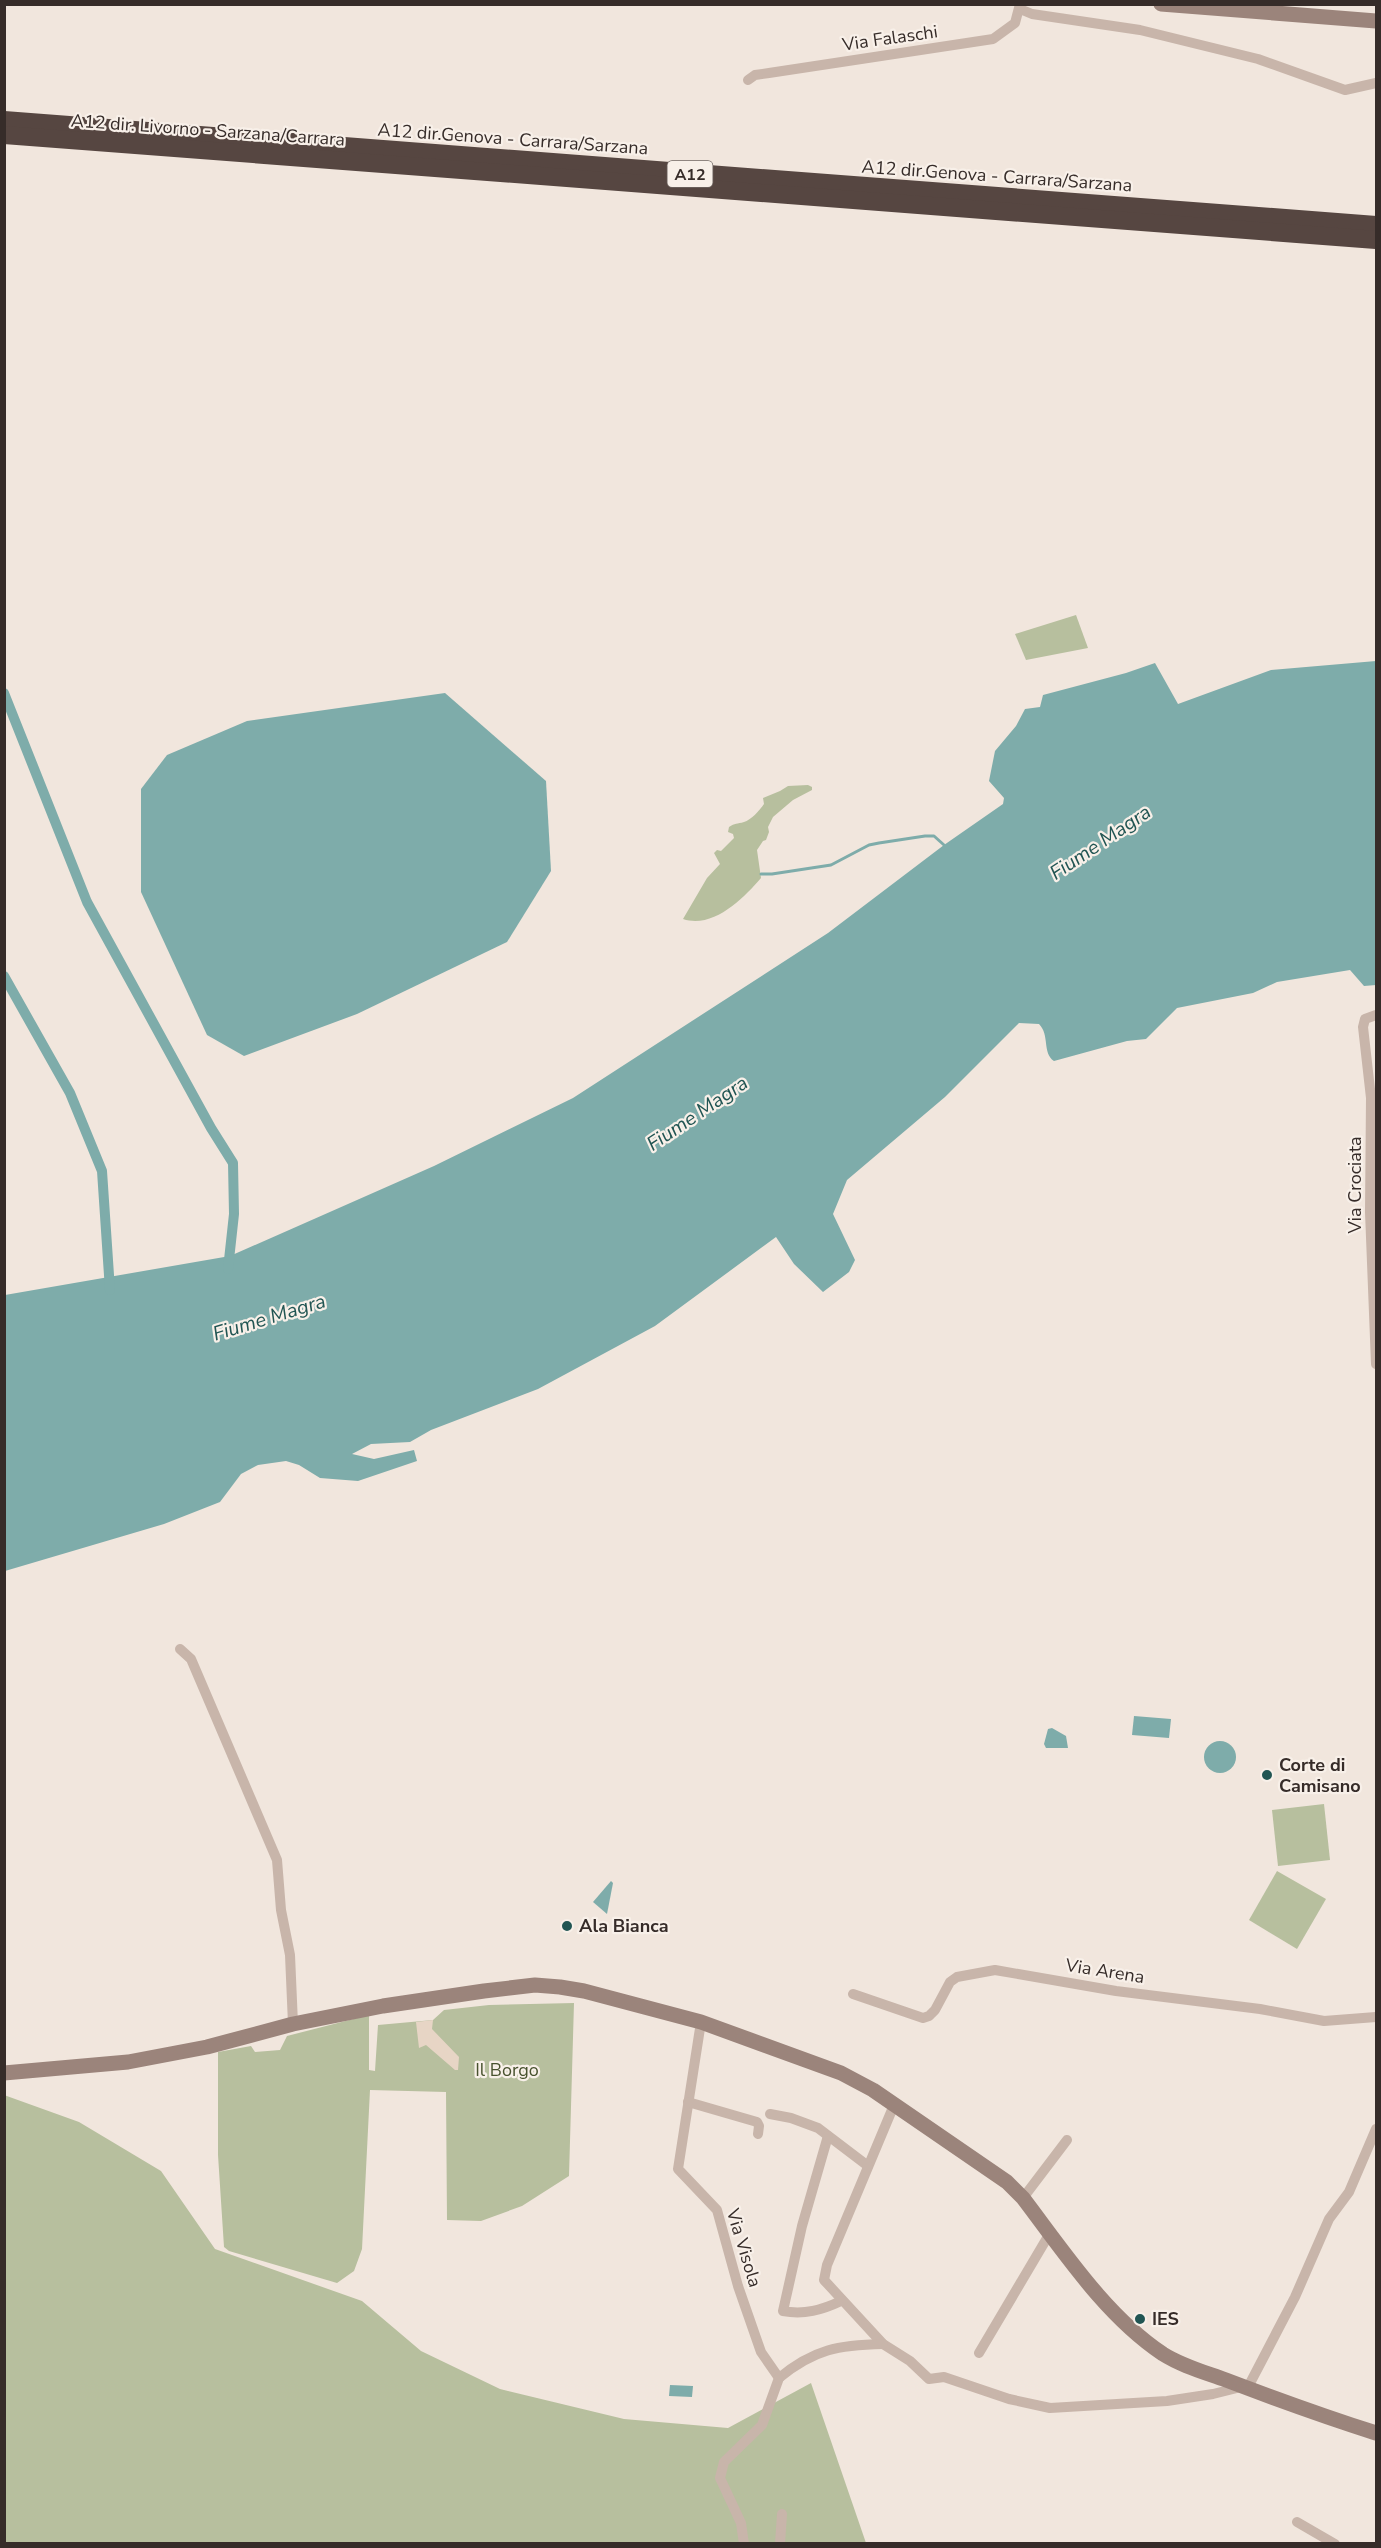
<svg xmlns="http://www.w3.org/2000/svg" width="1381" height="2548" font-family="'Nunito Sans',sans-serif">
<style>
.green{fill:#b7bf9e}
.plaza{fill:#e7d5c5}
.water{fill:#7eacaa}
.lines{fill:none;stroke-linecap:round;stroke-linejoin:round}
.stream{stroke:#7eacaa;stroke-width:3}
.canal{stroke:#7eacaa;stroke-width:10}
.minor{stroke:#c8b5aa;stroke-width:10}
.secondary{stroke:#9b847b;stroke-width:15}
.motorway{stroke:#564641;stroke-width:18}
.poi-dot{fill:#215553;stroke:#f8f0e9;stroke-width:2}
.labels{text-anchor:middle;stroke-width:4.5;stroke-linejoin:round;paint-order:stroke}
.shield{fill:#f8f0e9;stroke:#706763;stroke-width:1.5}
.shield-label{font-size:16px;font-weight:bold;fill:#362c29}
.street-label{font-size:18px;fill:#362c29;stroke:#f8f0e9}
.poi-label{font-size:18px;font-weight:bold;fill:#362c29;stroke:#f8f0e9;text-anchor:start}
.park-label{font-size:18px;fill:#48522e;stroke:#f8f0e9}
.water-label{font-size:20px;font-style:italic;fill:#215553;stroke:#f8f0e9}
</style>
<rect width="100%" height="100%" fill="#f1e6dd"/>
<g class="green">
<path d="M1076,615l12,33 -62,12 -11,-26z"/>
<path d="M808,785l4,2v3l-19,10 -20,17 -5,10 1,5 -3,8 -3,1 -6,9 4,28c-18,21 -48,51 -78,41l24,-41 13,-14 -6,-11 3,-3 4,1 13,-13 -1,-4 -5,-2 1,-5c6,-4 8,-3 15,-5 7,-2 15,-11 20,-18l-1,-6 17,-7 8,-5z"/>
<path d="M1324,1804l6,56 -52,6 -6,-56z"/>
<path d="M1277,1871l49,28 -29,50 -48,-29z"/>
<path d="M574,2003l-5,173 -47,30 -41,15 -34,-1 -1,-128 -76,-2 -8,159 -8,22 -17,12 -108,-32 -5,-4 -6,-92v-103l33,-6 4,6 25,-2 7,-14 82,-21v55l6,1 3,-46 55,-5 11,-10 45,-5z"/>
<path d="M4,2095l75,27 82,49 54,78 147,52 59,50 79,38 124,30 104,9 83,-45 55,160h-861z"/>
</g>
<path class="plaza" d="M433,2020l-1,9 27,28 -1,13h-3l-29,-25 -7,3 -3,-26z"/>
<g class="water">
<path d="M1376,661v324l-12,1 -14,-16 -73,12 -24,11 -76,15 -31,31 -19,2 -73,20c-12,-8 -4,-26 -15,-37l-20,-1 -74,74 -98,83 -14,34 22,46 -6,12 -26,20 -29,-28 -18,-27 -121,89 -117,63 -107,41 -21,12 -39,2 -19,10 22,5 40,-9 3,11 -59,20 -38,-3 -21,-13 -13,-4 -28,4 -17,9 -21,28 -56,22 -159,47v-276l225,-39 204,-90 139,-68 255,-165 116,-88 59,-41 1,-6 -15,-17 6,-30 21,-25 9,-17 15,-2 3,-12 83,-22 29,-10 23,41 93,-34z"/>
<path d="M445,693l101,88 5,90 -44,71 -150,72 -113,42 -37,-21 -66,-143v-103l26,-34 80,-34z"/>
<path d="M1134,1716l37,3 -2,19 -37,-3z"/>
<path d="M1052,1728l14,8 2,12h-22l-2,-4 4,-15z"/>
<circle cx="1220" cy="1757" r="16"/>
<path d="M611,1881l2,2 -6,31 -14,-12z"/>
<path d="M670,2385l23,1 -1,11 -23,-1z"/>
</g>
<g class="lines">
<path class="stream" d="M761,874h11l59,-9 38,-20 10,-2 46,-7h9l10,9"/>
<g class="canal">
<path d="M4,693l83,209 124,226 22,35 1,51 -6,55"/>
<path d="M4,976l66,117 32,78 8,119"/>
</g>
<g class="minor">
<path d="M1020,9l12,5 108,16 118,29 87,31 31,-7"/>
<path d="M748,80l7,-5 14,-2 224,-34 22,-16 5,-19"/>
<path d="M1376,1015l-11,4 -2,8 8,71 -1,114 6,152"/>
<path d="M180,1649l11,10 86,201 4,50 9,45 3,69"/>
<path d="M853,1994l70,24 6,-2 6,-6 15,-28 7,-5 38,-7 121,21 144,18 64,12 52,-4"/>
<path d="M701,2022l-23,147 39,41 21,76 23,66 18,26"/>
<path d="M688,2102l69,20 2,4 -1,8"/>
<path d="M894,2105l-67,160 -3,15 59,64 27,17 19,18 15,-2 65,22 41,9 117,-7 46,-7 28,-7"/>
<path d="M770,2114l21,4 27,10 50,38"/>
<path d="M828,2136l-26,90 -19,85c21,4 39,-1 58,-10"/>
<path d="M1023,2198l44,-58"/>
<path d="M979,2353l71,-120"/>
<path d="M779,2378c35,-29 60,-33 104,-34"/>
<path d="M1247,2389l48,-92 34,-78 20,-27 27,-63"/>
<path d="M1297,2522l38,22"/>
<path d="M744,2544l-3,-21 -21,-45 4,-16 38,-37 17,-47"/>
<path d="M780,2544l2,-30"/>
</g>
<g class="secondary">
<path d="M1161,4l215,17"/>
<path d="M4,2073l124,-11 79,-15 86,-23 90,-18 101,-15 51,-6 25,2 24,4 117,31 140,51 32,17 134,92 16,16c41,54 83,118 140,156 19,12 41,18 63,26 50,19 100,37 150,53"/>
</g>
<g class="motorway">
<path d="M4,120l1372,105"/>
<path d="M4,135l1372,105"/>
</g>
</g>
<g class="poi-dot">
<circle cx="1267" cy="1775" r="6"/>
<circle cx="567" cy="1926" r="6"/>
<circle cx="1140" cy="2319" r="6"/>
</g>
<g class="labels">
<rect class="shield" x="667.5" y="161" width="45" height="26" rx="4.5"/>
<g class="shield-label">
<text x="690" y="180">A12</text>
</g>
<g class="street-label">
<text transform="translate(890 38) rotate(-8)" y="6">Via Falaschi</text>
<text transform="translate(208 130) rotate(4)" y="6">A12 dir. Livorno - Sarzana/Carrara</text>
<text transform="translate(513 139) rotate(4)" y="6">A12 dir.Genova - Carrara/Sarzana</text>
<text transform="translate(997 176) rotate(4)" y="6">A12 dir.Genova - Carrara/Sarzana</text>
<text transform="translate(1355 1185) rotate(-90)" y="6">Via Crociata</text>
<text transform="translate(1105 1971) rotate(9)" y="6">Via Arena</text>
<text transform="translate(744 2248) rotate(73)" y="6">Via Visola</text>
</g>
<g class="poi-label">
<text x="1279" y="1771">Corte di<tspan x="1279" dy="21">Camisano</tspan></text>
<text x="579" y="1932">Ala Bianca</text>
<text x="1152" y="2325">IES</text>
</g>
<g class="park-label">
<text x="507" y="2076">Il Borgo</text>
</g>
<g class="water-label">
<text transform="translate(1100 842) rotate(-34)" y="7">Fiume Magra</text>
<text transform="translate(697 1113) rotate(-34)" y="7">Fiume Magra</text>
<text transform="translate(269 1317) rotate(-17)" y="7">Fiume Magra</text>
</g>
</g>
<rect width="1381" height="2548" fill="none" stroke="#362c29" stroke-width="12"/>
</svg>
